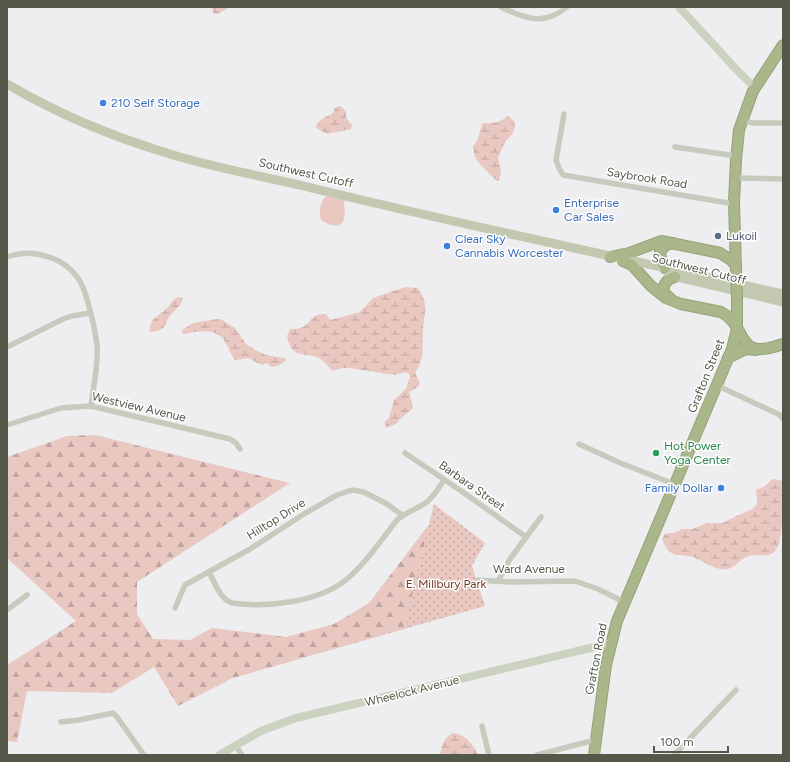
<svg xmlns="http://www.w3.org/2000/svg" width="790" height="762" font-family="Figtree,sans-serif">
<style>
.grass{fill:#e9c8c1}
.forest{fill:url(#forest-firs)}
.wetland{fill:url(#wetland-marsh)}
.park{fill:url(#park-dots)}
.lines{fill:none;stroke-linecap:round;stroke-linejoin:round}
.highway-casing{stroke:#94a276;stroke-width:12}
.street{stroke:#c7cbbe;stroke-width:5.5}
.secondary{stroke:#ccd2c0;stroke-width:8}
.primary{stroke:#c2c9b0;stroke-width:9}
.highway{stroke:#a9b78b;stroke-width:10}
.highway-bridge-casing{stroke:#94a276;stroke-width:12;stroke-linecap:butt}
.highway-bridge{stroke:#a9b78b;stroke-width:10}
.shop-dot{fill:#3f7fe0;stroke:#fff;stroke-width:1.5}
.service-dot{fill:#5c6f8a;stroke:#fff;stroke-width:1.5}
.leisure-dot{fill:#2e9e5b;stroke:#fff;stroke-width:1.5}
.labels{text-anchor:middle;stroke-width:3;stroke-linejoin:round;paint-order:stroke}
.shop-label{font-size:12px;fill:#366cbe;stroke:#fff;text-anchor:start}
.street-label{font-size:12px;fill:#545848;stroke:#fff}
.service-label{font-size:12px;fill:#4e5e75;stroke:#fff;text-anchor:start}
.leisure-label{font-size:12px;fill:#27864d;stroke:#fff;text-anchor:start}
.park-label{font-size:12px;fill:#713a22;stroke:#fff}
</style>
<defs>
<pattern id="forest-firs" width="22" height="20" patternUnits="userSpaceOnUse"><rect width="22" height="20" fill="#e9c8c1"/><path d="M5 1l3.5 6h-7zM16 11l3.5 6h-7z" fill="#bfa59f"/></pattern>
<pattern id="wetland-marsh" width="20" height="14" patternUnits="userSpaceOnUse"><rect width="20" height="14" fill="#e9c8c1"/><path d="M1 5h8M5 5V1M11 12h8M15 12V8" fill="none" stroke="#bfa59f"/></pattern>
<pattern id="park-dots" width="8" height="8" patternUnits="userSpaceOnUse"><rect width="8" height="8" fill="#e9c8c1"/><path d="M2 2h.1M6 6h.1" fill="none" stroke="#bfa59f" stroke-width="1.8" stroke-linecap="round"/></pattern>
</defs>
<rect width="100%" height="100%" fill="#eeeef0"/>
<path class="grass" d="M326,196l16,3 2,2c0,6 2,13 0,18 -3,11 -16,6 -23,1 -2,-8 -1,-18 5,-24z"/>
<path class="forest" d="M95,435l195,48 -153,99v32l16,25 37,1 22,-12 74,9 48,-13 35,-21 61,-80 -26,106 -171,49 -55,28 -24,-39 -42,26 -85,-2 -10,51 -10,-1v-76l69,-44 -69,-63v-101l60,-21z"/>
<g class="wetland">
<path d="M212,7h18l-12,7 -5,-1z"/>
<path d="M339,106c6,3 8,5 7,12l6,7 -1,4 -24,5 -11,-6c1,-8 9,-11 16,-14l4,-7z"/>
<path d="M508,116l6,5 1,5 -2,7 -8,9 -7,16 3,13 -2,10c-6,-2 -8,-6 -12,-10 -10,-10 -12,-10 -14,-25l5,-7 4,-15 2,-1c10,1 16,-1 24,-7z"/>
<path d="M405,287l12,1c14,15 6,28 6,45 -1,18 2,24 -8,40l5,10 -2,4 -9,5 4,16 -14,12 -1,3 -12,5 -1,-6 4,-4 5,-18 12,-11 4,-13 -3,-4 -13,3 -45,-7h-7l-9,3c-5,-4 -8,-9 -14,-13 -16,-7 -27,2 -32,-22l3,-7c3,0 7,0 10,-1 11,-3 10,-15 26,-14l4,6 30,-8 13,-14z"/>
<path d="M178,297l5,1c-2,9 -9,12 -14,19 -2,3 -3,8 -6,11 -4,3 -9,3 -13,4 -1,-13 7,-15 15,-22 5,-4 7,-11 13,-13z"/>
<path d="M217,319l6,1 5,4 7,4 11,16 11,7 9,4 17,3 4,1c-4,5 -11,8 -16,8l-4,-4 -5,2 -14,-7 -13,2c-4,-5 -6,-11 -9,-17 -9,-16 -27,-12 -42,-9l-2,-1v-3l11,-7z"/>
<path d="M774,479l9,2c0,14 1,61 -8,70 -7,8 -18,2 -26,5 -8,2 -13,11 -21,13 -15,3 -27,-12 -40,-13 -6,-1 -13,0 -18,-4 -4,-3 -6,-8 -8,-13l3,-5 12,-2 5,-3h10l15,-6h16l3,-2 26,-12c9,-7 4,-10 4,-19l9,-4 6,-6z"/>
<path d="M453,733c12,1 21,12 25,22h-38c2,-10 3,-17 13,-22z"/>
</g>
<path class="park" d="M434,504l51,39 -13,23 13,40 -81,23z"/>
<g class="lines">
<g class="highway-casing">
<g id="highway">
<path d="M610,257l19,-4 32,-12 59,12 11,7 5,5"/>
<path d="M623,261l9,4 19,21 15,12 15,6 40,8c29,15 12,50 62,32"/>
<path d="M665,268l-4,-8 -1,-9 6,-6 7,-2"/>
<path d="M736,271l-2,-69 2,-42 3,-30 14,-39 30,-46"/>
<path d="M670,298l-6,-5c-2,-8 3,-14 11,-16"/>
<path d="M728,358l18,-9 10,1"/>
<path d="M594,755l12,-90 11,-44 115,-272 5,-20v-31"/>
</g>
</g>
<g class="street">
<path d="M501,7c24,12 44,19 66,0"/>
<path d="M564,114l-8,46 3,8 4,7 171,29"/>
<path d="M742,121l12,2h29"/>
<path d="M675,147l61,9"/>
<path d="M735,178l48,1"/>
<path d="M7,257c27,-10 60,1 74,26 7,14 14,46 16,62 2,16 -4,44 -6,61"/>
<path d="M7,347l56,-28 9,-3 18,-3"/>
<path d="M716,385l64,30 3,4"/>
<path d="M7,425l54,-17 30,-2 139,33 6,4 4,6"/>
<path d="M579,444l39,18 56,22"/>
<path d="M405,453l62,42 59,42"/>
<path d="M209,572c6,11 11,27 23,31 35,5 88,-1 115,-24 20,-17 34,-39 50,-59 9,-8 20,-11 30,-18 7,-6 12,-14 17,-22"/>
<path d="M478,580l32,2 65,-1 23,8 26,13"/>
<path d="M498,581l12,-22 31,-42"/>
<path d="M175,608l10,-23 65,-36 54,-35 33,-19 15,-5 12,2 23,12 15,11"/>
<path d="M7,610l20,-15"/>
<path d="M61,722l18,-2 34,-7 4,4 27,38"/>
<path d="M482,726l7,29"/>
<path d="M235,745l7,10"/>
<path d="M537,755l58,-15"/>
<path d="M674,755l62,-65"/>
</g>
<g class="secondary">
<path d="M679,7l56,61 20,20"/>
<path d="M219,755l42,-24 35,-13 315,-75"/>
</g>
<g class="primary">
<path d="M7,84c51,30 106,53 163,70 48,15 98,23 146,35 155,38 311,70 467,105"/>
<path d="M669,275l114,27"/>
</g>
<use href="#highway" class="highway"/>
<g class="highway-bridge-casing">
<path id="highway-bridge" d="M736,271l1,27"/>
</g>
<use href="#highway-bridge" class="highway-bridge"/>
</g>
<g class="shop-dot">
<circle cx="103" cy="103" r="4"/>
<circle cx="556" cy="210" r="4"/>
<circle cx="447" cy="246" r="4"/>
<circle cx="721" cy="488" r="4"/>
</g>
<circle class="service-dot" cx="718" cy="236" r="4"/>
<circle class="leisure-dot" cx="656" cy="453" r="4"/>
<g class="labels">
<g class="shop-label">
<text x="111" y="107">210 Self Storage</text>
<text x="564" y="207">Enterprise<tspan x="564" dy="14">Car Sales</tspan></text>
<text x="455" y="243">Clear Sky<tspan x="455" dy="14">Cannabis Worcester</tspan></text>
<text x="713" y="492" text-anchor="end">Family Dollar</text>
</g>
<g class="street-label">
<text transform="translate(306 173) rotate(13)" y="4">Southwest Cutoff</text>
<text transform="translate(647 178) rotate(9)" y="4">Saybrook Road</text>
<text transform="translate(699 269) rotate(14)" y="4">Southwest Cutoff</text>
<text transform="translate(706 376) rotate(-68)" y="4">Grafton Street</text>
<text transform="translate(139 407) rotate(13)" y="4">Westview Avenue</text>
<text transform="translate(472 486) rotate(35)" y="4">Barbara Street</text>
<text transform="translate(276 519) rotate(-32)" y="4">Hilltop Drive</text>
<text x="529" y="573">Ward Avenue</text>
<text transform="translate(596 659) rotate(-79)" y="4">Grafton Road</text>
<text transform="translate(412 691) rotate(-14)" y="4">Wheelock Avenue</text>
</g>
<g class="service-label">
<text x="726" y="240">Lukoil</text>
</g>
<g class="leisure-label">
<text x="664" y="450">Hot Power<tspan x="664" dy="14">Yoga Center</tspan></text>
</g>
<g class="park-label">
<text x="446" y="588">E. Millbury Park</text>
</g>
</g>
<rect width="790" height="762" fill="none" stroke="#545848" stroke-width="16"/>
<path d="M654 746v6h74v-6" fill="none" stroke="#545848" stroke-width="2"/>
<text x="660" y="746" font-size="12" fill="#545848" stroke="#ffffff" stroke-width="3" paint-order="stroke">100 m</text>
</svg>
